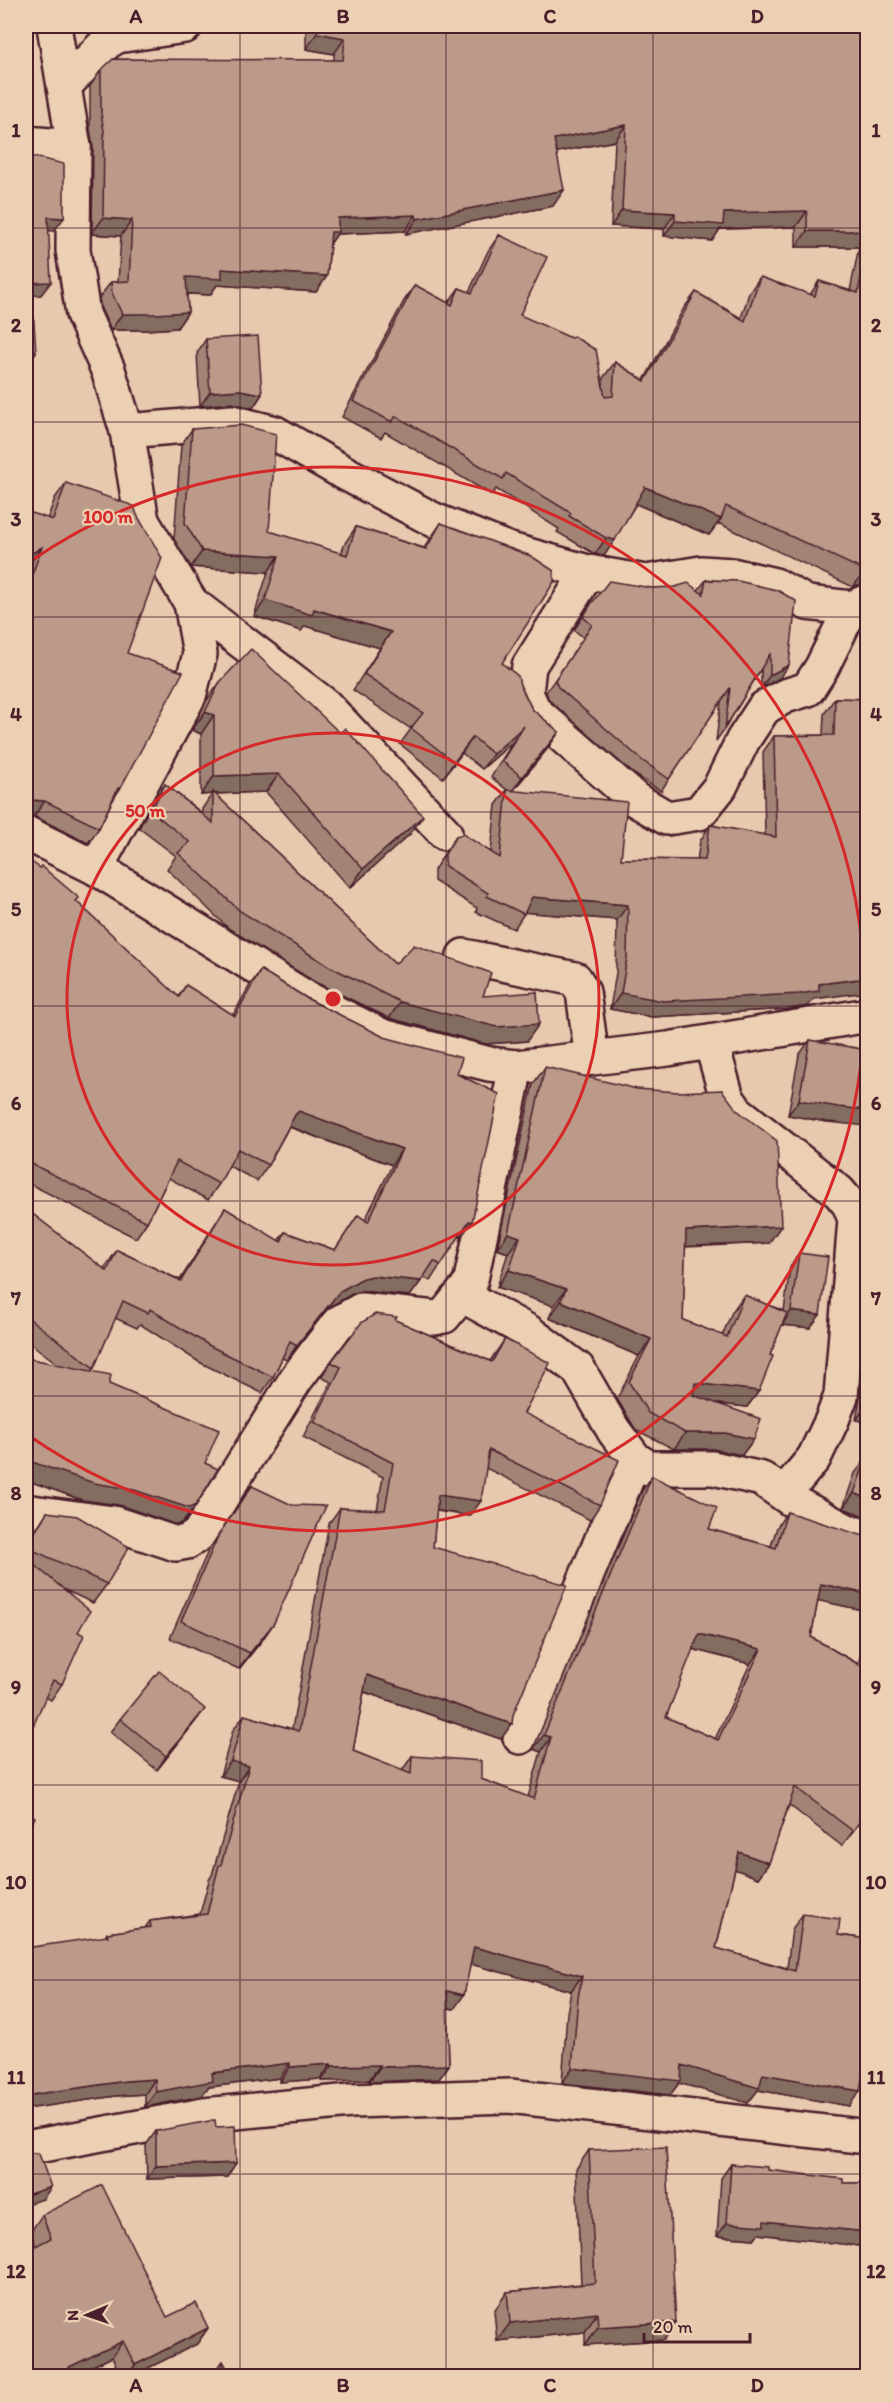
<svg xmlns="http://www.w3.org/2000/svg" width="893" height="2402" font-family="Itim,sans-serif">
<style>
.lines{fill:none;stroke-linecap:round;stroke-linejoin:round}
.minor-casing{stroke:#4a1f2b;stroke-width:38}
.minor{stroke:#ecd0b3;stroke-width:33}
.wall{fill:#a18476;stroke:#4a1f2b;stroke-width:1.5;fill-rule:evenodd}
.shaded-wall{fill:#836c60;stroke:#4a1f2b;stroke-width:1.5}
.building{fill:#bb9a89;stroke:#4a1f2b;stroke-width:1.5;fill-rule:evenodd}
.grid{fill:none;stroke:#4a1f2b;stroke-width:1.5;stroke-opacity:0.55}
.ring{fill:none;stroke:#d62828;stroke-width:3}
.centre{fill:#d62828;stroke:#ecd0b3;stroke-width:3}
.ring-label{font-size:18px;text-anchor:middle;font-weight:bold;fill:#d62828;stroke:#ecd0b3;stroke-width:4.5;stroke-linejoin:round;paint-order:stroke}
.neatline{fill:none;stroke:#4a1f2b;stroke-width:2}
.grid-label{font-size:20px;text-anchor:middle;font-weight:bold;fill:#4a1f2b}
</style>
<rect width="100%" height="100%" fill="#e6c9ae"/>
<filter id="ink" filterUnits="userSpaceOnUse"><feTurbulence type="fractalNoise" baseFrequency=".0167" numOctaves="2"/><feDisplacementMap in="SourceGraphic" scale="12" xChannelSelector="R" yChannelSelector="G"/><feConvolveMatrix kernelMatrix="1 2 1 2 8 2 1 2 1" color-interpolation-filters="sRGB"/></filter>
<g filter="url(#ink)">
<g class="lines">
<g class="minor-casing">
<g id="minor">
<path d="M54,26l20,121 -1,103 10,64 25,56 19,61 15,90 49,82 9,51 -11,42 -93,172"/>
<path d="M64,86l43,-44 10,-6 68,-10"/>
<path d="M26,143l48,4"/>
<path d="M127,431l105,-9 43,11 66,38 93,49 73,29 81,23 58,10 55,-9 31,2 43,10 32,18 44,5 17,-7"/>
<path d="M588,572l-59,94 -3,27 8,18 102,89 31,18 32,-5 21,-26 23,-47 21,-32 21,-12 23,-7 14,-22 29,-59"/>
<path d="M191,603l134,102 120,128"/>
<path d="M26,833l70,35 210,130 76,38 107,28 27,3 152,-18 200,-34"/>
<path d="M464,956l111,23 8,13 9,66"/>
<path d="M711,1042l16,56 10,14 102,80 10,12 6,15 -14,177 -9,24 -18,38 -30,36"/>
<path d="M462,1295l65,36 51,38 36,62 21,28 14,9h64l49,11 40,28 45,24 21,5"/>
<path d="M26,1513l6,-1 81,11 63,21 11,-2 11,-7 98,-156 42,-56 23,-13 74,8 9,-2 26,-32 46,-217"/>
<path d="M520,1737l115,-278"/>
<path d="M26,2148l178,-33 147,-14 159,-5 358,41"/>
</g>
</g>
<use href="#minor" class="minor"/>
</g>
<g class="wall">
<path d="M306,26h561v548l-6,10 -8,3 -135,-64 -9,12 -73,-31 -32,52 -9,-2 -38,-22 2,-3 -63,-40 -4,6 -107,-63 -4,6 -39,-21 62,-116 11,-16 33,18 11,-15 10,4 19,-41 11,-16 21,80 83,72v-9l12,-16 29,18 40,-72 12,-16 45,26 8,-25 11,-16 50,18 9,-14 31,10 9,-44h-63v-20l-76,2 -8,12 -48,-5v-7l-53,-3 4,-85 -58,11 -4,54 -147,28 -1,-3 -68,3 -7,10 -3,32 -11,16 -99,-7 -7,10 -23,-1 1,18 -11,16 -32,2h-34l-10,-21 -2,-11 12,-16h7l3,-46 -29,-2 1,-87 -3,-18v-43l11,-16 233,-10v-6l-28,-5z"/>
<path d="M206,339l56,55 -9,14 -22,-5 -31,3 -3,-53z"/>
<path d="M192,429l77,102 72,23 4,-11 11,-16 68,21 17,-25 61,140 18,22 12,24 27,23 -11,16 -35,43 108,68 76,1 3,-19 10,-16 55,10 -2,-83 11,-16 49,-1 1,-21 11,-16 32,1 -53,300 -6,7 -19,3 -137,8 -42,-8 6,-36 1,-53 -92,-8 -11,17 -38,-17 1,-4 -43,-27v-11l22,-34 35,16 5,-47 11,-15 -16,-13 22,-35 -31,27 -20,-16 -19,25 -43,-34 11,-15 -58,-39 27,-42 -75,-22 -4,5 -47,-15 14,-44 -77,-5 -17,-28 7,-94z"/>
<path d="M66,483l61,170 -7,136 -7,10 -14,29 -11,15 -54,-27h-8v-239l29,-79z"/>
<path d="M706,580l32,1 42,97 -19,10v-19l-36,59 -9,13 5,-40 -60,90 -27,-17 -85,-74 -3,-8 38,-54 -10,-8 17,-26 61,-16 46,2z"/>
<path d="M220,682l190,152 -60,54 -84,-96 -51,2 180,170 88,32 44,45 -41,3 -97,-26 -74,-36 -87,-54 -61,-59 9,-13 -37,-28 15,-27 11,-17 37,29v-4l10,-15 -11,1v-61l-9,-4 15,-30z"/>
<path d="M26,858l51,44 101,95 8,-12 47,30 17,-30 11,-15 47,29 149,75 4,163 -2,-1 -29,45 -6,-4 -14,19 -48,-5 -10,3 -23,13 -42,53 -5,-2 -9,19 -11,16 -63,-31 -59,-38 -3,4 -22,-10 -21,50 -2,3 17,13 96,79 -9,42 -12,16 -7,4 -58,-20 -37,-5 -56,-20v-122l33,7 -33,-25v-131l78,60 13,-19 63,30 45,-72 53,33 7,-9 50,18 23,-35 7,5 27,-55 -103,-38 -21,38 -11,16 -28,-15 -10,18 -11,16 -39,-22 -22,44 -11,16 -110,-56z"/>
<path d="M810,1040l17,82 -39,-7 11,-60z"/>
<path d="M545,1067l224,176 -84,4 -2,73 39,16 10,-24 12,-17 40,16 6,-44 9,-14 11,75 -28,-3 -12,30 -11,36 -12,16 -29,-3 36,35 -12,16 -29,-6h-39l-38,-19 -19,-31 22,-43 -90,-38 5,-12 -57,-19 11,-34 -11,-4 36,-165z"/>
<path d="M867,1299v123l-11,-2 4,-23z"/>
<path d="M395,1320l95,41 15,-22 19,74 76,92 -10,15 -104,-52 -16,48 -34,-5 -3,36 68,192 -137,-47 -11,59 49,20 10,-15 69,23 47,18 13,-45 -8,-3 109,-258 10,-15 57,53 62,17 6,-19 10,-15 80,82v17l-49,-11 -7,37 47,27 9,-34v182l-25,34 -53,-41 -20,58 -11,15 -23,-9 -19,79 71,20 5,-39 11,-15 35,21 29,4v125h-2l-16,42 -91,-16 -10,13 -69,-20 -9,12 -108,-12 5,-70 4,-22 -100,-27 -17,45 -7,-1 2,57 -10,14 -70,3v-2l-48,1v-2l-41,3v-4l-71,9 -7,9 -57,11v-13l-29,2 -90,13 81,-176 38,-5 5,-7 50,-7 9,-34 3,-5 27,-94 -19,-5 13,-46 11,-15 48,14 37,-206 11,-15 37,2 6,-33 -80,-40 28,-55 -10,-5 10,-15zM692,1649l58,15 -35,75 -49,-22z"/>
<path d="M866,1459h1v58l-24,-9 12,-35z"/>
<path d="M252,1486l11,153 -24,30 -69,-31 38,-87z"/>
<path d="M47,1512l60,72 -14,19 -28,-13 13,42 -16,52 -11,16 -6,-3 -15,36 -4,5v-193z"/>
<path d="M120,1719l75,3 -38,48 -47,-38z"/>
<path d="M216,2127l11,50 -80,2 -1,-34 10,-14z"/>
<path d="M589,2150l87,172 -12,18 -79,5v-13l-88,9 -3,-30 13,-19 74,-8 -5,-115z"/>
<path d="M731,2164l112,19h24v64l-109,-13 -4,5 -37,-3 4,-58z"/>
<path d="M42,2215l125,102 41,11 -11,16 -65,32h-11l-9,-19 -39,19 -37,-130 -5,-15z"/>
<path d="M223,2361l8,15h-17v-3z"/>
</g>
<g class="shaded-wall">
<path d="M317,33l28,5 -11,16 -28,-5z"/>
<path d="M626,125l-11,16 -72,14 11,-16z"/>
<path d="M564,190l-11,16 -147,28 11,-15z"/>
<path d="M622,210l53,3 -11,16 -53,-3z"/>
<path d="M807,211l-11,16 -76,2 -8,12 -48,-5 11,-15 49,-8z"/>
<path d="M416,215l-11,16 -68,3 -10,14h-8l19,-30z"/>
<path d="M48,217l16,1 -10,13 -16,-1z"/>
<path d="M103,218l29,2 -11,16 -29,-2z"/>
<path d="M807,231h60v4l-8,12h-63z"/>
<path d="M222,269l105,7 -11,16 -99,-7 -7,10 -35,-2 11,-16z"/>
<path d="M51,282l-10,13 -15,1v-13z"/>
<path d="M188,312l-11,16 -32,2h-34l11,-16z"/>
<path d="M36,352l-10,15v-14z"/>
<path d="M240,390l22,4 -9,14 -22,-5 -31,3 10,-14z"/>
<path d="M645,487l76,32 -12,16 -75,-32z"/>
<path d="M606,538l9,2 -11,16 -9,-2z"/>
<path d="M42,547l-11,15 -5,4v-9z"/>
<path d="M202,551l77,5 -11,16 -77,-5z"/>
<path d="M867,570v4l-6,10 -8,3 12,-16z"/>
<path d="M265,600l49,9 77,23 -11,16 -75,-22 -4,5 -47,-15z"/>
<path d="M789,665l-9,13 -19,10 9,-13z"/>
<path d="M205,712l9,3 -13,19 -9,-4z"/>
<path d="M524,726l-11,16 -31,27 11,-15z"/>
<path d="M559,732l-11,16 -37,45 11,-16z"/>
<path d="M473,737l-11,16 -19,25 11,-16z"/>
<path d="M279,774l-13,18 -53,2v-2l-1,2 -11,1 13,-19z"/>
<path d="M31,800l14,1 -11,15h-8v-8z"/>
<path d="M423,816l-13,18 -60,54 13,-19z"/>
<path d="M532,897l96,8 -11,15 -96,-8z"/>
<path d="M867,978v14l-53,7 -6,7 -19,3 -137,8 -42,-8 11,-16 198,-9z"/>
<path d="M400,1002l139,22 -12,17 -41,3 -97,-26z"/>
<path d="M799,1100l68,10v16l-40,-4 -39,-7z"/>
<path d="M299,1111l103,38 -10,16 -104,-39 7,-11z"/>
<path d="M469,1221l3,1 -11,15 -3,-1z"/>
<path d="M781,1226l-12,17 -95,4 12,-16z"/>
<path d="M508,1233l12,4 -12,16 -11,-4z"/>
<path d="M509,1270l57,19 -12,17 -57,-19z"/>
<path d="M373,1276l48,5 -11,15 -48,-5 -10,3 -23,13 -42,53 10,-15 43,-54 23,-13z"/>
<path d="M561,1301l90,38 -12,17 -90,-38z"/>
<path d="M791,1311l29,4 -10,13 -28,-3z"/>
<path d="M695,1383l64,8 -12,16 -63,-7z"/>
<path d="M866,1406h1v16l-11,-2z"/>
<path d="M685,1433h40l29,6 -12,16 -29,-6h-39z"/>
<path d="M26,1460l105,29 65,16 -12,16 -7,4 -58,-20 -37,-5 -56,-20z"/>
<path d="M854,1493l13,5v19l-24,-9z"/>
<path d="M438,1495l43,6 -11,15 -43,-7z"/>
<path d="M821,1584l46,10v17l-56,-12z"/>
<path d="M274,1623l-11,16 -24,30 11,-16z"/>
<path d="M699,1634l62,15 -11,15 -62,-16z"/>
<path d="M367,1675l145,49 -11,15 -145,-50z"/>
<path d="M205,1709l-10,13 -38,48 9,-14z"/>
<path d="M544,1735l7,2 -10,15 -8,-3z"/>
<path d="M231,1761l18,5 -10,15 -19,-5z"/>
<path d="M739,1852l30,11 -11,15 -29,-11z"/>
<path d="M474,1947l108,29 -11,15 -108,-29z"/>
<path d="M447,1991l17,4 -10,14 -18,-3z"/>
<path d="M867,2048v16l-10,-2z"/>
<path d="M290,2063l-10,15 -71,9 -7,9 -57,11 11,-15 56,-19z"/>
<path d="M331,2064l-10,15 -41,3 10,-15z"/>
<path d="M380,2065l-11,15 -48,1 11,-15z"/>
<path d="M449,2065l-10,14 -70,3 11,-15z"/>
<path d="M682,2065l81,9 97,17 -11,15 -91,-16 -10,13 -69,-20 -9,12 -108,-12 10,-15z"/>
<path d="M155,2079l-10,15 -29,2 -90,13v-12l11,-3 89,-13z"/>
<path d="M236,2163l-9,14 -80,2 9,-13z"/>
<path d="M51,2187l-8,12 -17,5v-9z"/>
<path d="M764,2221l103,11v15l-109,-13 -4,5 -37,-3 10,-13z"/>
<path d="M597,2313l-12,19 -88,9 13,-18z"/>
<path d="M676,2322l-12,18 -79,5 13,-18z"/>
<path d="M208,2328l-11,16 -65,32h-5l8,-11z"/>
<path d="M123,2341l-11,16 -41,19 -2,-9z"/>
</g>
<g class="building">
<path d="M317,26h550v205h-60v-20l-83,2 -1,12 -48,-4v-8l-53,-3 4,-85 -72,14 10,51 -147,29 -1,-4 -78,3v14h-7l-4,44 -105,-7v10l-36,-2 2,35 -32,2h-34l-10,-21 -1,-11 18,-1 3,-61 -29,-2 1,-87 -3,-18v-43l12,-11 230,1 2,-22 -28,-5z"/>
<path d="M26,155l38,9v54l-16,-1 3,65 -25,1z"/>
<path d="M499,235l48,22 -27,58 51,23 2,-2 23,14 9,47 8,-1 2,-34 30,19 51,-89 49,29 15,-44 55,19 4,-15 39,12 9,-49v326l-2,1 -139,-65 -5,13 -76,-32 -30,53 -9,-2 -37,-22 2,-3 -65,-40 -3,6 -107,-63 -4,6 -39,-21 62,-116 37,20 7,-17 13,5z"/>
<path d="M32,294l4,58 -10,1v-58z"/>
<path d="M258,336l4,58 -22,-4 -30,2 -4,-53z"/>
<path d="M241,425l35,9 -7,97 78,24 9,-28 70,22 15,-26 90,33 23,15v11l-52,81 16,13 2,9 12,24 27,23 -37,45 -20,-16 22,-35 -31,28 -20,-17 -19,25 -43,-34 12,-15 -59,-39 27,-42 -77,-23 -2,6 -47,-15 14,-44 -77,-5 -17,-28 7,-94z"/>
<path d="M66,483l68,23 3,9 25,43 -35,95 56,19 -63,117 -2,-1 -19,40 -54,-27 -14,-1 -5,-2v-206l16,-45 -16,10v-46l27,9z"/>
<path d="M706,580l32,1 39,9 19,11 -7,64 -19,10v-21l-45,74 5,-40 -61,91 -26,-18 -85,-74 -3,-7 37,-55 -9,-8 8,-13 18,-23 43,7 23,-1 13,-4 15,11z"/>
<path d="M251,649l89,84 5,-5 78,88 -60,53 -84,-95 -65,2v-61l-9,-3 15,-30z"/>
<path d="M835,698l32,1v279l-48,6v7l-20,3 -136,7 -42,-8 6,-35 1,-53 -96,-8 -8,17 -37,-18 1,-3 -43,-27v-12l11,-18 7,-2 37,24 7,-68 120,12 -6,57 84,1 5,-35 66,12 -2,-101 60,-1z"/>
<path d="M165,784l48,39v-31l182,172 19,-19 77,28 -8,23 54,-4 2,32 -42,3 -97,-25 -73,-37 -87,-54 -62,-58 12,-11 -39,-31z"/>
<path d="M26,858l14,10 1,-2 38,32 -3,3 103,96 7,-12 49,31 26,-46 47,29 76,38 78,21 -5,16 42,20 -27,128 -3,-1 -28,44 -7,-4 -13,20 -48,-5 -10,2 -23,13 -43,54 -7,-4 -17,36 -63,-31 -60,-37 -2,4 -25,-12 -29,67 -68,-52v-107l81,62 10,-21 64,31 44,-73 56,34 4,-10 50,18 23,-35 10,7 34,-73 -103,-38 -4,4 -27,50 -30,-16 -19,35 -42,-23 -30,61 -121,-61z"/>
<path d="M810,1040l57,10v60l-29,-3 -39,-7z"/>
<path d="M545,1067l92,22 41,3 44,-2 15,20 40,31 4,85 -95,5 -3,89 44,17 17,-42 43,18 -17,42 3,1 -14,35 -64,-8 -2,12 68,24 -7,20 -29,-6h-40l-37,-20 -19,-31 22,-43 -90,-38 5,-12 -57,-19 11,-33 -12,-4z"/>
<path d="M799,1253l29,4 -8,58 -29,-4z"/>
<path d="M375,1314l22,3 -2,3 97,42 13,-23 45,24 -26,50 95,47 -19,45 -111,-55 -8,51 -43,-6 -5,52 134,38 -54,130 -1,9 -145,-49 -14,76 58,23 1,-18 69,5v18l53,20 17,-62 -7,-2 108,-259 65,32 -8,21 67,19 11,-36 80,25v33l-3,-1 3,3v22l-46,-10 -10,53 52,30 4,-16v160l-14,20 -58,-44 -26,76 -30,-11 -23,96 79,23 8,-57 37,5 -2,16 29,4v110l-7,42 -97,-17 -4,14 -77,-23 -1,16 -109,-13 6,-70 4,-22 -108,-29 -10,48 -17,-4 2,74 -69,2v-2l-48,1 -1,-2 -41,3v-4l-78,10 1,8 -57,11 -1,-13 -29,2 -89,13 -11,3v-149l82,-12 -1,-3 44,-6 -1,-6 57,-7 12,-49h2l28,-99 -18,-5 13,-46 55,16 41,-223 45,2 8,-47 -79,-41 27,-55 -10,-5 30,-39zM699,1634l62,15 -43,91 -52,-23z"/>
<path d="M26,1358l85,17 -2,9 110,46 -14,33 13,6 -22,36 -7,3 -58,-19 -37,-6 -68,-23z"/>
<path d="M866,1459h1v39l-13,-5z"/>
<path d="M252,1486l40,19 34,1 -52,117 -24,30 -69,-32 38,-87z"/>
<path d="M47,1512l30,4 52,31 -22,37 -81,-37z"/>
<path d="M26,1558l64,53 -12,21 6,3 -22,49 -9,-4 -23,53 -2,-1 -2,5z"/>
<path d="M159,1671l46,38 -39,47 -46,-37z"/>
<path d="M26,1812l9,5 -9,19z"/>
<path d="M215,2120l1,7 19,-1 1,37 -80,3v-35z"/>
<path d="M666,2147l10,175 -78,5 -1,-14 -87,10 -3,-31 88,-9 -6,-133z"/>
<path d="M26,2152l13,2 12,33 -25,8z"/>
<path d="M731,2164l37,3v3l75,9v4h24v49l-103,-11v5l-37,-3z"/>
<path d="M102,2185l65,132 29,-14 12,25 -73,37 -12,-24 -54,26 4,9h-47v-125l25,-13 -9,-23z"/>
<path d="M223,2361l8,15h-8z"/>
</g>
</g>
<path class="grid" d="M240,26v2350M446,26v2350M653,26v2350M26,228h842M26,422h842M26,617h842M26,812h842M26,1006h842M26,1201h842M26,1396h842M26,1590h842M26,1785h842M26,1980h842M26,2174h842"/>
<g class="ring">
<circle cx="333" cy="999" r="266"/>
<path d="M28 563A532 532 0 1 1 28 1435"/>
</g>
<circle cx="333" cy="999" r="9" class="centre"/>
<g class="ring-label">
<text x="108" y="523">100 m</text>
<text x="145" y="817">50 m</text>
</g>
<rect width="893" height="2402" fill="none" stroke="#ecd0b3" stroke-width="66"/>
<g transform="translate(87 2315) rotate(268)" stroke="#ecd0b3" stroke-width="4.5" paint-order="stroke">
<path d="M0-4.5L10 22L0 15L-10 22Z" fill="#4a1f2b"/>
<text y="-9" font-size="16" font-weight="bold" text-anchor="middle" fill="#4a1f2b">N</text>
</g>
<path d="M644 2333v9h106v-9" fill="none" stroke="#4a1f2b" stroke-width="3"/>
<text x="653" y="2333" font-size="18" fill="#4a1f2b" stroke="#ecd0b3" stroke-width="4.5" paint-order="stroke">20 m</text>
<rect x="33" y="33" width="827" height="2336" class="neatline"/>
<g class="grid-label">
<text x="136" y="23">A</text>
<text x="343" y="23">B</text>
<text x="550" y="23">C</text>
<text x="757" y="23">D</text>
<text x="16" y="137">1</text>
<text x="876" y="137">1</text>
<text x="16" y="332">2</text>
<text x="876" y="332">2</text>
<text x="16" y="526">3</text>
<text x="876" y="526">3</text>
<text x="16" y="721">4</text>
<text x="876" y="721">4</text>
<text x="16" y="916">5</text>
<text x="876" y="916">5</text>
<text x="16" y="1110">6</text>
<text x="876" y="1110">6</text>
<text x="16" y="1305">7</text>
<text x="876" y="1305">7</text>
<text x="16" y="1500">8</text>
<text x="876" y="1500">8</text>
<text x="16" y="1694">9</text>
<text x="876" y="1694">9</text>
<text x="16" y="1889">10</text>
<text x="876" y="1889">10</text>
<text x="16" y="2084">11</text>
<text x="876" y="2084">11</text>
<text x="16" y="2278">12</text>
<text x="876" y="2278">12</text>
<text x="136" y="2392">A</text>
<text x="343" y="2392">B</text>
<text x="550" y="2392">C</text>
<text x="757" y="2392">D</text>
</g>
</svg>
